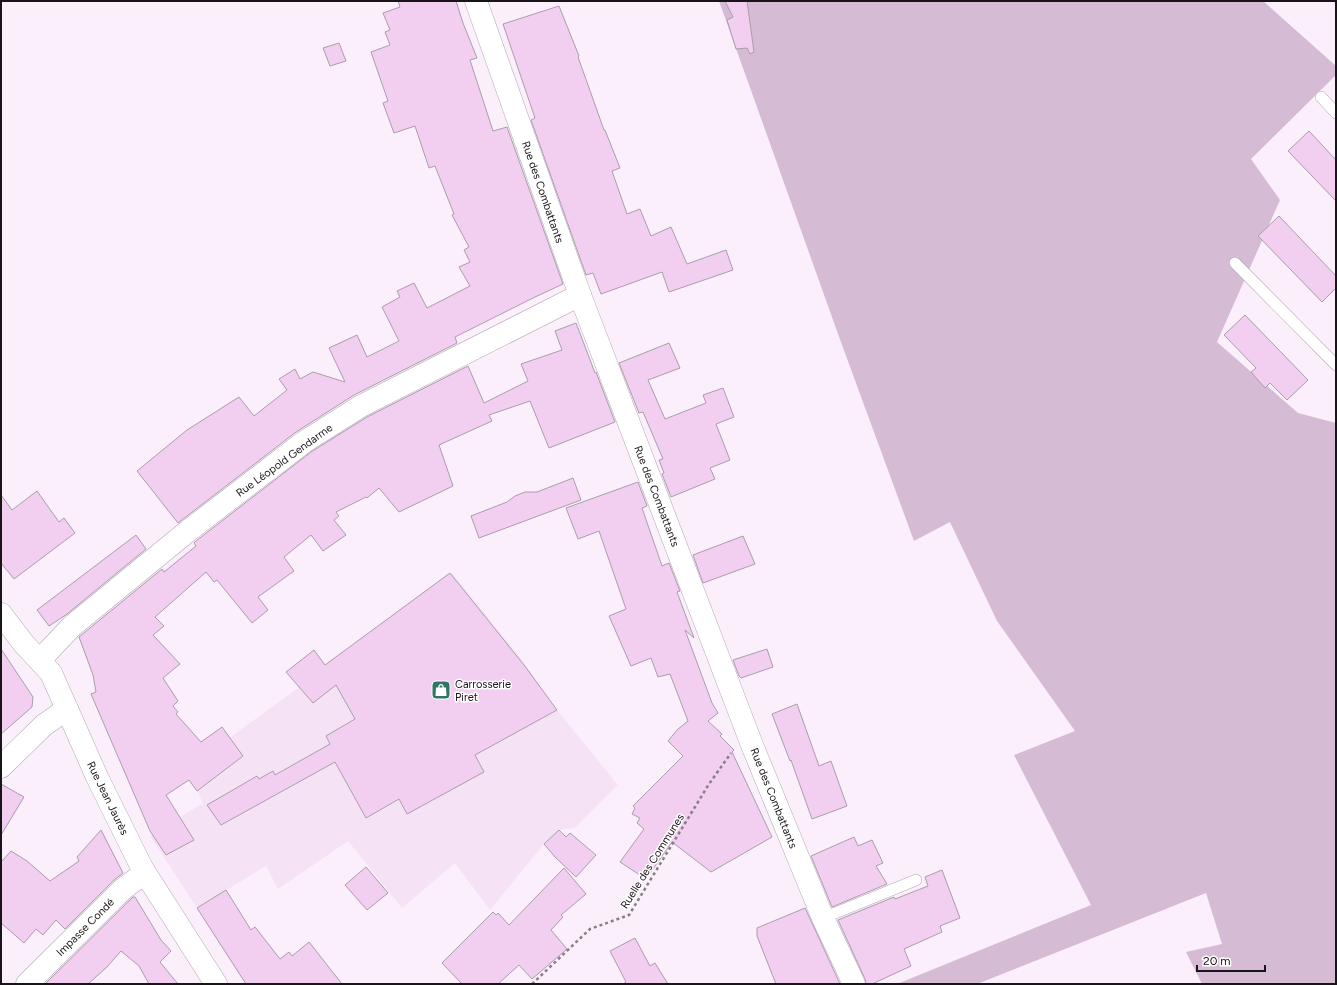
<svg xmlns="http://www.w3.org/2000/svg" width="1337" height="985" font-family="Figtree,sans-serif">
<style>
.built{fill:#f5e3f5}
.green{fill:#d5bbd4}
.building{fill:#f2cef1;stroke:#a99ea9}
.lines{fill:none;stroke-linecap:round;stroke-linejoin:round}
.lane-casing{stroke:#b2a7b2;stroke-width:12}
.street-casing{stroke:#b2a7b2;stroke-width:23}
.path{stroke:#877f86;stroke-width:2.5;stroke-dasharray:3 3;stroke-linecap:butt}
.lane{stroke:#fff;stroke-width:11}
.street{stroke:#fff;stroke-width:22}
.labels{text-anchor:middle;stroke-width:3;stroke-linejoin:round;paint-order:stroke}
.street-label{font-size:11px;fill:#181417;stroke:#fff}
.poi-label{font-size:11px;fill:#181417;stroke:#fff;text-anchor:start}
</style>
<rect width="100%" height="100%" fill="#fbeffb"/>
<path class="built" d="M450,573h2l70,87 35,50 61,75 -43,43 -15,2 -16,14 -54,66 -35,-47 -53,45 -54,-67 -70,48 -12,-23 -69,42 -47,-72 53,-33 -14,-32 29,-25 105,-76z"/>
<path class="green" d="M719,1h544l73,65v9l-85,84 29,41 -63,142 81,71 38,10v561h-134l-16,-32 36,-8 -16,-51 -229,91h-80l194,-79 -77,-150 61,-24 -78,-110 -47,-99 -36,19 -72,-196z"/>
<g class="building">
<path d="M398,1h58l7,22 14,35 -7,2 23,71 14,-4 56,157 -30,14 -78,39 2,6 -103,52 -58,37 -118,91 -41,-52 50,-41 52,-33 15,19 33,-26 -8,-11 16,-10 5,10 13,-7 32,10 -16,-34 28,-13 10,22 32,-16 -17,-34 18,-10 -3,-6 17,-8 13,25 43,-22 -11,-19 11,-5 -6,-12 5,-3 -17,-32 2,-1 -19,-48 -6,2 -14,-42 -21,7 -11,-30 5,-2 -17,-49 19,-7 -5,-13 5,-2 -7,-17 17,-6z"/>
<path d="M725,1h22l7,51 -4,2 -3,-6 -11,1 -9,-29 6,-3z"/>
<path d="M559,6l20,50 -1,1 26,73h1l15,38 -8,3 15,43 13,-5 11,27 20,-9 16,37 39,-14 7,20 -64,22 -7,-20 -61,22 -8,-21 -7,2 -55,-155 4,-2 -32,-94z"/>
<path d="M339,43l7,18 -16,5 -7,-18z"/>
<path d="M1309,131l27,29v41l-48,-50z"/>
<path d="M1279,216l57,60v12l-14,14 -64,-66z"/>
<path d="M1245,315l63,65 -21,20 -17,-17 -5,5 -14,-16 5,-4 -32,-33z"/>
<path d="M576,323l19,50 1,-1 19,50 -66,26 -19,-47 -41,14 3,6 -53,24 14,41 -54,26 -20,-24 -12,10 -1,-1 -30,15 3,4 -5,4 12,15 -23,16 -12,-16 -27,22 10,14 -36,26 10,13 -16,13 -35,-43 -3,2 -8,-10 -51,45 9,9 -11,9 27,29 -17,14 15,23 -5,5 5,6 -2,2 25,28 21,-15 21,29 -46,35 -8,-11 -23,15 28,45 -28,15 -16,-24 -59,-137 5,-2 -3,-17 -14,-38 83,-68 2,3 32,-26 -2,-3 2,-2 115,-89 56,-35 101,-51 16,37 44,-22 -7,-17 41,-14 -7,-19z"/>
<path d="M669,343l11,25 -32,12 17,39 41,-16 -3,-8 20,-7 11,29 -18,7 14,36 -20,8 5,11 -44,18 -9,-23 2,-1 -5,-13 4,-1 -20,-47 -4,1 -20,-50z"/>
<path d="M573,478l8,22 -102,38 -8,-22 36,-14 8,-6 10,-4h12z"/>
<path d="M638,482l9,24 -5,2 20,58 7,-3 11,28 -3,1 17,46 -9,-8 27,73 6,10 -10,8 14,13 -2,2 14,14 -2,2 40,85 -61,35 -39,-30 -26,37 -26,-17 24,-33 -7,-6 3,-5 -8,-4 3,-6 -2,-2 50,-50 -15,-15 10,-12 10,-8 -18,-47 -12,3 -7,-19 -20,8 -22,-50 17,-7 -27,-78 -21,8 -12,-31z"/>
<path d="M37,491l22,31 5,-4 11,15 -61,46 -13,-16v-68l11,15z"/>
<path d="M136,535l10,14 -79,65 -18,12 -12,-16z"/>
<path d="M743,536l12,28 -52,19 -10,-28z"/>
<path d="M450,573l74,92 33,45 -82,45 9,17 -77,42 -8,-15 -33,19 -31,-56 -114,63 -14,-20 50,-29 2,3 14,-8 2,4 55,-31 -4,-8 29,-17 -19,-34 -23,18 -27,-31 28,-22 11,15z"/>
<path d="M1,649l32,48 -1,10 -31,27z"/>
<path d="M767,649l6,18 -32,11 -2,-2 -6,-16z"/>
<path d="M797,704l22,62 12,-5 16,45 -35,13 -21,-59 -1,1 -18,-47z"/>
<path d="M1,784l23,13 -23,38z"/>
<path d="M101,830l22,43 -9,7 -49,49 -9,-9 -13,15 -7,-6 -12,14 -23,-20v-61l10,-11 16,10 23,20 29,-20 -2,-4z"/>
<path d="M559,830l7,7 4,-4 26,22 -20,22 -21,-20 -11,-13z"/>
<path d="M854,837l4,9 14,-6 11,23 -7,3 11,18 -55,23 -21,-51z"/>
<path d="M366,867l22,26 -21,17 -22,-25z"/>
<path d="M564,868l22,26 -25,21 2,2 -12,13 16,19 -35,30 -13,-14 -21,19h-36l-20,-21 51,-51 3,3 2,-2 11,12z"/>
<path d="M942,870l18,48 -20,8 2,6 -38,17 7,17 -39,18h-6l-1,-5 -27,-59 56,-23 1,2 33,-13 -3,-9z"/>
<path d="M226,890l25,40 4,-3 25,32 9,-7 3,4 17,-14 33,42h-96l-49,-76z"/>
<path d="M133,897h2l26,43 10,11 -11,11 18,22h-29l-10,-18 -18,-15 -14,16 -19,17h-43z"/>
<path d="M805,908l7,15 28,61h-64l-19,-48v-8z"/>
<path d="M635,938l15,28 5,-3 13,21h-45l3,-2 -16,-31z"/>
</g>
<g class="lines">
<g class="lane-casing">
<g id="lane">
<path d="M1321,97l15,16"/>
<path d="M1235,263l101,102"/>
<path d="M823,918l93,-38"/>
</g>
</g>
<g class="street-casing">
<g id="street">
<path d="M476,1l104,294 172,450 71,173 31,66"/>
<path d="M1,614l23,30 27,29 46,104 45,91 74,116"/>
<path d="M40,660l32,-34 116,-95 116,-89 57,-36 219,-111"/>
<path d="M1,767l43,-42 23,-16"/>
<path d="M27,984l96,-95 12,-9 11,-5"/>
</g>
</g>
<path class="path" d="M532,984l58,-55 39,-14 80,-131 22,-31"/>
<use href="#lane" class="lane"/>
<use href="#street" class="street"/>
</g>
<defs>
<g id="shop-square" transform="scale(1)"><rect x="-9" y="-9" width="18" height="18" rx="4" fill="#327566" stroke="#fff"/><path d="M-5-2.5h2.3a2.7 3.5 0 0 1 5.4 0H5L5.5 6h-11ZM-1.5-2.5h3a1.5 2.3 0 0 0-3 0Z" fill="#fff"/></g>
</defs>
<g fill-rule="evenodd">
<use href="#shop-square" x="441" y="690"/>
</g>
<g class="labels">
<g class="street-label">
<text transform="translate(543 192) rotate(71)" y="4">Rue des Combattants</text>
<text transform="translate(284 460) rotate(-36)" y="4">Rue Léopold Gendarme</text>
<text transform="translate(657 496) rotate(69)" y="4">Rue des Combattants</text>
<text transform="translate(108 798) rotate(64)" y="4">Rue Jean Jaurès</text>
<text transform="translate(774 798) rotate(68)" y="4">Rue des Combattants</text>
<text transform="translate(652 861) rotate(-58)" y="4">Ruelle des Communes</text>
<text transform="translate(85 927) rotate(-45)" y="4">Impasse Condé</text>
</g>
<g class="poi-label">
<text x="455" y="688">Carrosserie<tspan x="455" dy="13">Piret</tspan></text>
</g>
</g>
<rect width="1337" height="985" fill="none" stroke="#181417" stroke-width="4"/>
<path d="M1197 965v6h68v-6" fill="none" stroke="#181417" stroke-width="2"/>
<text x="1203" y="965" font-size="12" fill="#181417" stroke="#ffffff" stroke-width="3" paint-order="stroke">20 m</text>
</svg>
